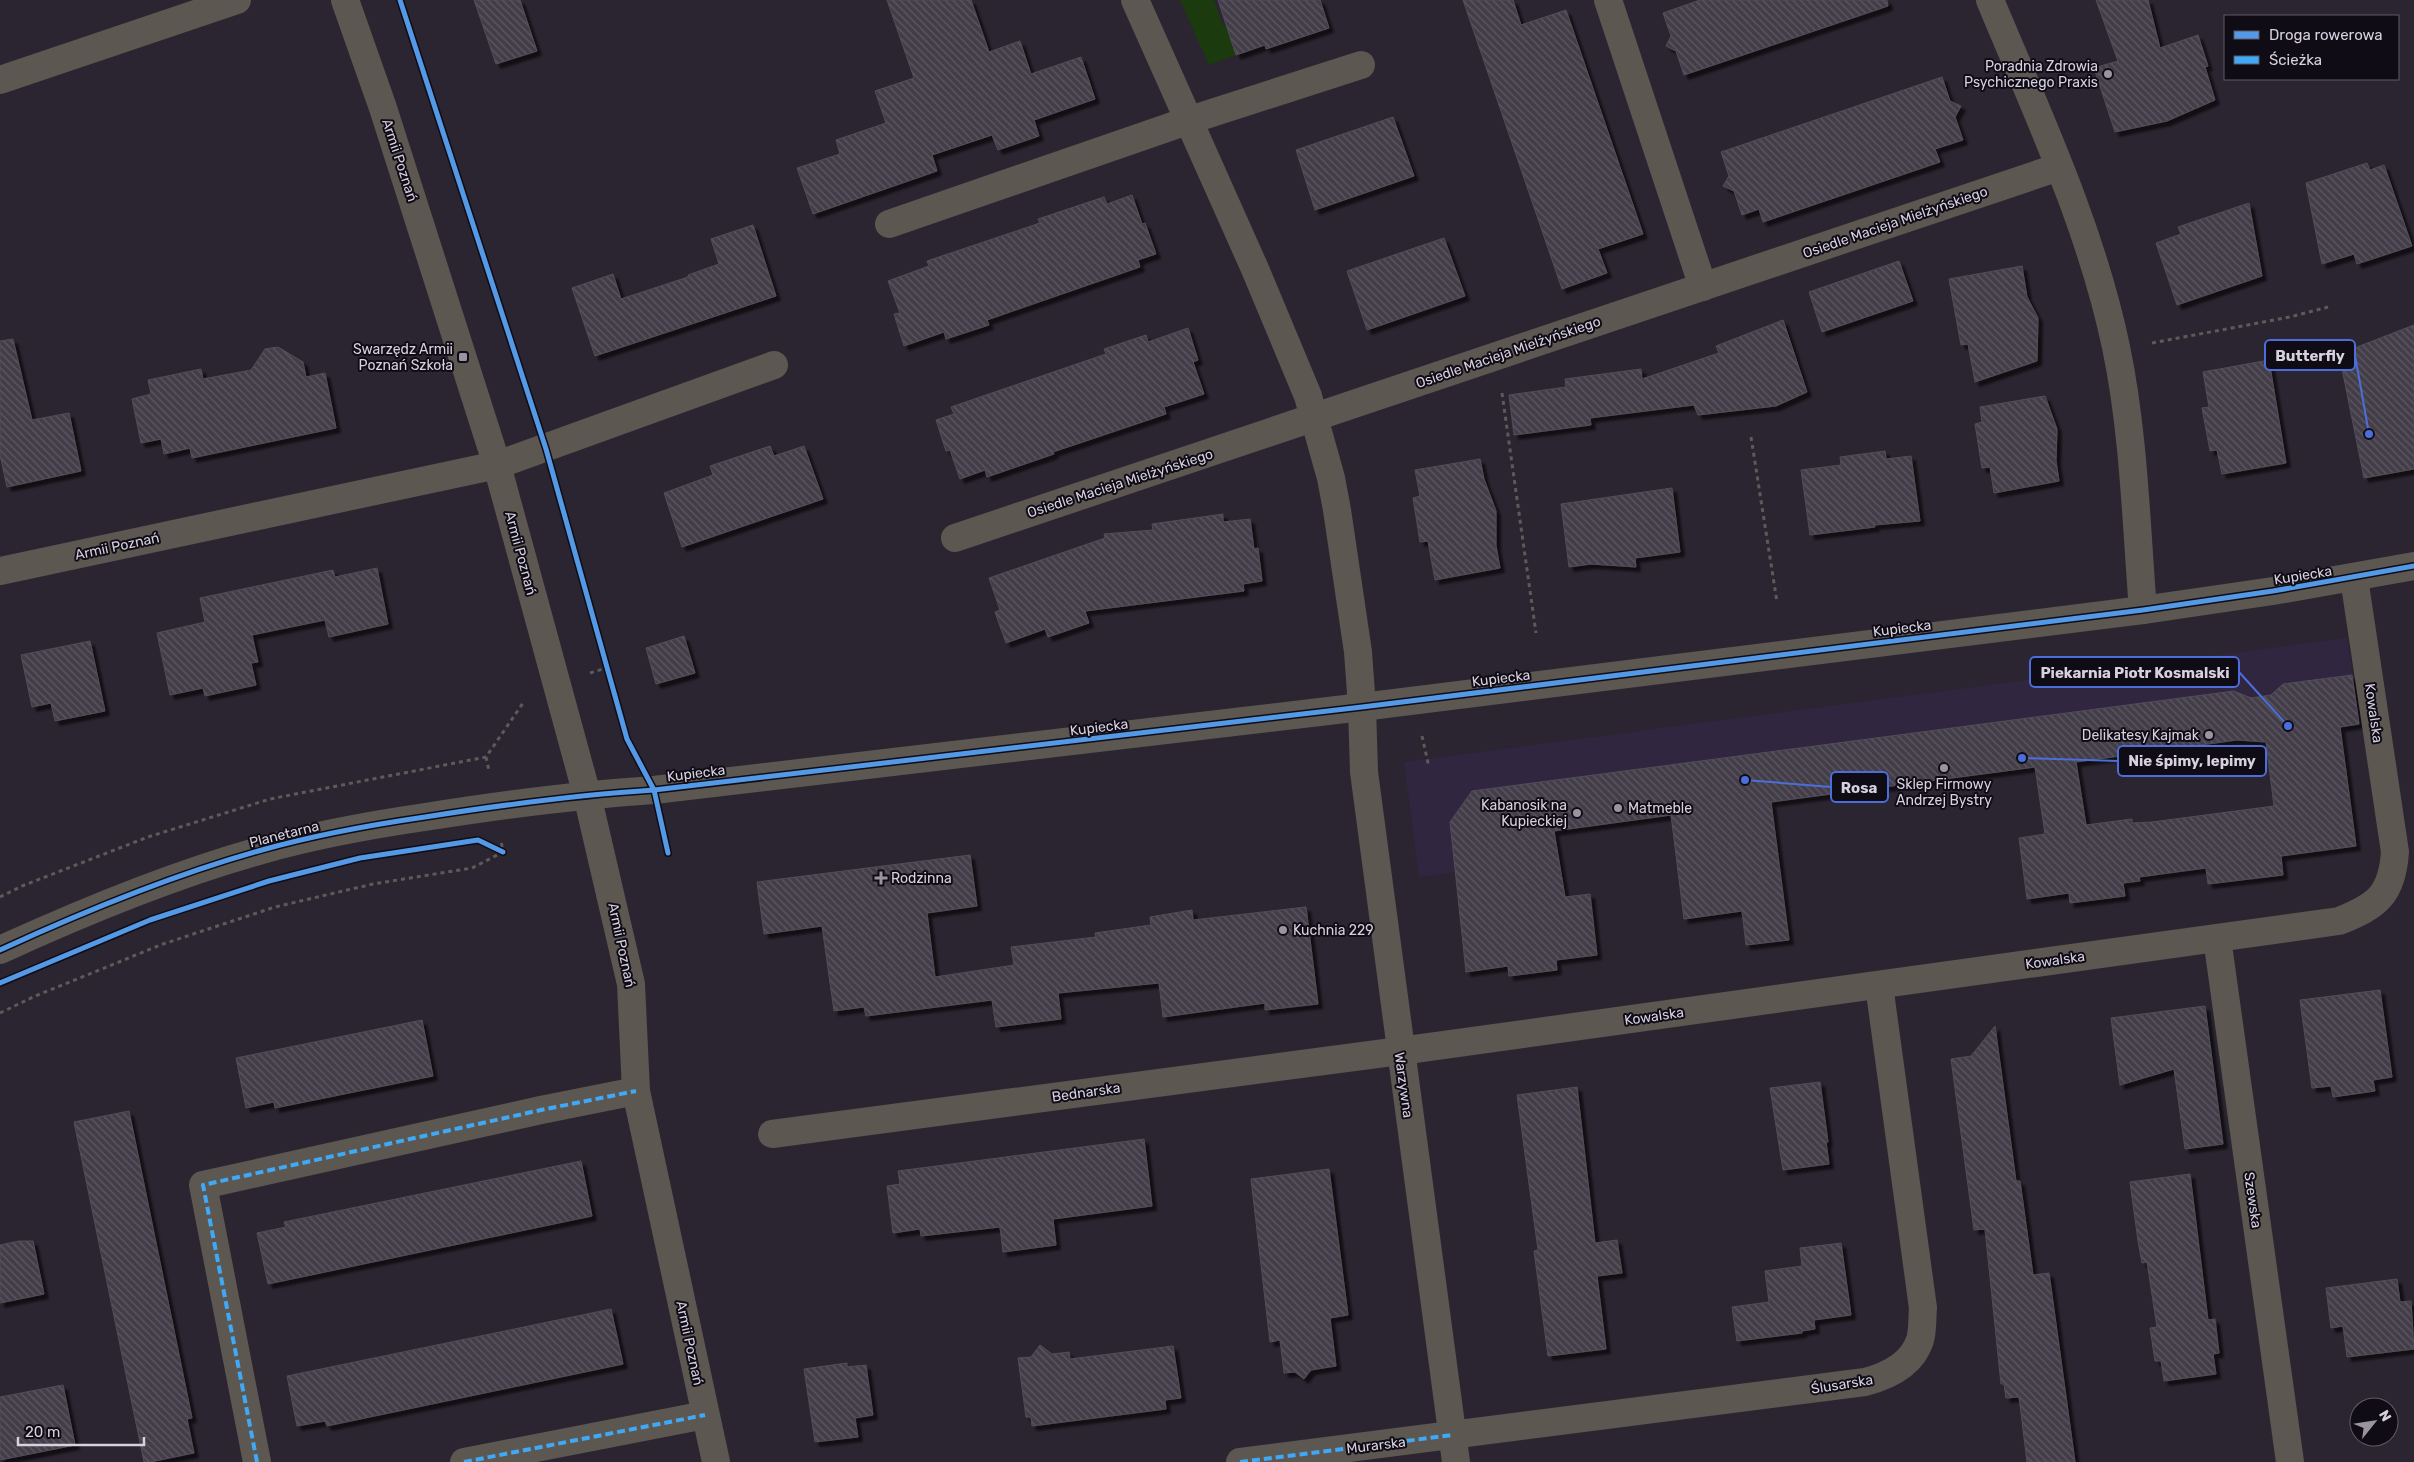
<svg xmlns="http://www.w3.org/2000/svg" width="2414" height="1462" font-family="Rubik,sans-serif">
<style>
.built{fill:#312640}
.green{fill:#1b3a0d}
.building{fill:url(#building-back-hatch);stroke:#524d58;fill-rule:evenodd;filter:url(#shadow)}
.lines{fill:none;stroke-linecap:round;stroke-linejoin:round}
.path{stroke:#5e5a59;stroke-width:3;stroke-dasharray:4 4;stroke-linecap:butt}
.minor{stroke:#5c5751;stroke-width:28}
.quiet{stroke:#3fa9f5;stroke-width:4;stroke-dasharray:8 4;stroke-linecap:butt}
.cycleway-casing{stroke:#100c16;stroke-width:8}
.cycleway{stroke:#5399e6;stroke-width:5}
.poi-dot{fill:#9a94a2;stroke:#100c16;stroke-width:2}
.labels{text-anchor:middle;stroke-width:4;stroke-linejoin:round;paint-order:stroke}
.poi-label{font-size:14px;fill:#d6d0df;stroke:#100c16;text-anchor:end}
.street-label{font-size:14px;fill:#d6d0df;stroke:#100c16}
.leader{fill:none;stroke:#4b6eda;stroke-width:2}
.callout-dot{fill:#4b6eda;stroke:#100c16;stroke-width:2}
.callout{fill:#100c16;stroke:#4b6eda;stroke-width:2}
.callout-label{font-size:15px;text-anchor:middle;font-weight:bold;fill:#d6d0df}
</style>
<defs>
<pattern id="building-back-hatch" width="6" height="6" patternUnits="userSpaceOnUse" patternTransform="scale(1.25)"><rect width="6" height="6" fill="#433e48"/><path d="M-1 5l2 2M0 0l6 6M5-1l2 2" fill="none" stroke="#5d5962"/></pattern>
<filter id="shadow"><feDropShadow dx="4.5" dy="4.5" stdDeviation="1" flood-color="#0009"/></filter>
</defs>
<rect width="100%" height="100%" fill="#2b2531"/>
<path class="built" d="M2347,638l12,86 -844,112 -59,36 -37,5 -15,-115z"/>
<path class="green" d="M1180,0h34l9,26 4,-1 9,30 -27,10z"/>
<g class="building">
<path d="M474,0h46l17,51 -41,13z"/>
<path d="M887,0h84l18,52 31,-11 11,33 50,-17 14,42 -61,21 5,16 -41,14 -6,-15 -60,20 5,16 -124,43 -16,-46 43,-14 -4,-14 50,-17 -11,-32 39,-13z"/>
<path d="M1218,0h102l9,28 -63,21 -1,-4 -29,10z"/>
<path d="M1463,0h50l8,25 45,-15 77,224 -45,15 9,24 -45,16z"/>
<path d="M1700,0h187l1,6 -204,69 -8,-24 -10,-5 5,-10 -8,-23z"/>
<path d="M2096,0h52l12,48 38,-13 10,31 -3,1 10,33 -48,21 -52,11 -21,-64 24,-7z"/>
<path d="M1942,77l8,24 11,5 -6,11 8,23 -28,9 5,13 -177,60 -4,-13 -17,6 -8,-24 -11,-5 6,-10 -8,-24z"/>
<path d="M1393,117l21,59 -99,34 -19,-60z"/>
<path d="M2367,163l3,7 14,-5 28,81 -55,18 -3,-10 -32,10 -16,-81z"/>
<path d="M1132,195l10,29 3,-1 11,31 -18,6 2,7 -153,53 2,5 -43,14 -2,-7 -40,14 -10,-32 6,-1 -12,-32 41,-15 -2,-5 113,-38 -2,-4 66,-22 3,7z"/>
<path d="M2249,203l13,73 -85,29 -21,-62 25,-9 -3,-7z"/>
<path d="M753,225l23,71 -181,60 -23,-68 41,-14 8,25 67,-22v-2l31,-11 -8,-25z"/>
<path d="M1444,238l21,58 -98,34 -20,-59z"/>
<path d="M1899,261l14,40 -91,31 -13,-40z"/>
<path d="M2022,266l5,31 11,21 -1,43 -62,21 -7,-38 -7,1 -12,-66z"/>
<path d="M1783,320l24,72 -31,14 -78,9 -4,-10 -104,13 1,7 -77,10 -5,-40 57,-8 -1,-8 76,-10 1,10 77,-26 -3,-7z"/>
<path d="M2414,325v144l-50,9 -25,-124z"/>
<path d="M1188,328l10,32 -5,2 11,32 -40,13 2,7 -113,38 1,2 -67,23 -2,-7 -25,9 -10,-29 -4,1 -10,-31 18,-6 -3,-7 155,-53 -2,-5 42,-14 2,7z"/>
<path d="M13,339l19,81 37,-7 12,58 -74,16 -7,-32v-114z"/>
<path d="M278,347l25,15 3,15 19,-4 11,55 -144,30 -2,-10 -26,6 -3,-15 -20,4 -9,-44 19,-5 -3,-14 53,-11 2,10 48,-9 14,-21z"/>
<path d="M2269,360l17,103 -64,11 -5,-24 -7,1 -8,-43 7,-1 -6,-35z"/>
<path d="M2045,396l12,33 -1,32 3,20 -65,12 -4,-26 -8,1 -7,-44 7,-2 -2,-15z"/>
<path d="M770,446l4,10 30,-10 19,53 -141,48 -18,-54 49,-18 -3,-9z"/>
<path d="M1885,451l1,8 25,-3 9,65 -46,4 1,2 -65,8 -9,-65 40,-5 -1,-8z"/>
<path d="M1480,459l4,20 12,32v35l4,22 -65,12 -7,-39 -8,1 -7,-44 7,-2 -5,-26z"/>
<path d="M1672,488l8,64 -45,6 1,9 -45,-3 -22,3 -8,-63z"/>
<path d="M1223,514v8l27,-3 4,30 4,-1 4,33 -19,3 1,7 -159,20 4,12 -41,14 -3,-8 -39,14 -11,-31 5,-2 -11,-32 116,-40 -1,-4 49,-4 -1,-6z"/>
<path d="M377,568l11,56 -59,13 -4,-17 -73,15 6,27 -7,1 5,22 -51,11 -2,-8 -33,7 -13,-62 48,-11 -5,-24 133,-28 2,7z"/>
<path d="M684,636l11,37 -39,11 -10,-36z"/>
<path d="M90,641l15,70 -50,10 -4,-18 -19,4 -11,-52z"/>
<path d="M2352,675l7,49 -19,3 16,119 -75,10 2,19 -75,9 -2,-16 -67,9 1,4 -17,2 2,13 -55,7 -1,-10 -42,6 -8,-61 26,-4 -10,-67 -264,35 18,138 -43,5 -4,-34 -58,8 -13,-104 -117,16 11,66 25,-3 7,61 -41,5 1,10 -48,6 -1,-10 -42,6 -16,-150 22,-31 762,-100 17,7 20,-3 12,-11zM2237,740l29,2 8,64 -122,16 -20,1v-4l-46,6 -10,-63z"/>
<path d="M970,855l7,51 -50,7 8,64 79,-12 -3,-18 85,-10 -1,-4 56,-8 -1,-8 42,-7 1,10 113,-13 12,97 -53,6v-7l-102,14 -4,-34 -101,10 3,26 -65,8 -4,-27 -126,16 -2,-9 -30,4 -12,-85 -58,8 -7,-52z"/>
<path d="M2380,990l12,87 -19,3 2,11 -42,6 -2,-11 -19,2 -12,-88z"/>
<path d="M2205,1006l18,138 -38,5 -11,-80 -54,16 -9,-67z"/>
<path d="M422,1020l11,56 -158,32 -1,-6 -28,6 -10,-50z"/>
<path d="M1995,1026l21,155h4l13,94 16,-2 26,189h-48l-8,-65 -13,1 -2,-14h-3l-16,-155 -11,1 -23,-171 20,-3z"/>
<path d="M1820,1082l8,60h-2l3,22 -46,6 -13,-82z"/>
<path d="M1577,1087l18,156 22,-3 5,33 -25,3 9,73 -58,7 -14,-105 4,-1 -21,-155z"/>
<path d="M129,1111l63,307 -5,1 7,34 -44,9h-6l-70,-340z"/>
<path d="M1144,1139l8,67 -99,13 3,26 -53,7 -3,-25 -79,9 -1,-7 -27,4 -6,-47 13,-2 -2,-13z"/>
<path d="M581,1161l11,55 -324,68 -11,-51 29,-6 -2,-5z"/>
<path d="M1329,1169l19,146 -18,3 6,48 -25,4 -7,9 -9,-7 -11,1 -4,-33 -10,2 -19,-163z"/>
<path d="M2190,1174l18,146 7,-1 4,34 -6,1 3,20 -52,7 -3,-20h-6l-5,-33 7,-1 -10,-65 -5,1 -4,-22 -8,-59z"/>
<path d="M19,1241h14l11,53 -44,9v-58z"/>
<path d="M1841,1243l10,72 -37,5 1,9 -13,2v2l-65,8 -5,-34 37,-5 -4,-31 37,-5 -2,-18z"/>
<path d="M2397,1279l3,23 11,-1 3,48 -67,8 -4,-31 -12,2 -5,-40z"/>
<path d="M611,1309l12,55 -296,62 -2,-5 -28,5 -10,-50z"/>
<path d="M1040,1345l12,9 17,-2 1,7 103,-13 8,52 -16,2 1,9 -134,17 -1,-9h-5l-8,-59 13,-1z"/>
<path d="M847,1363v4l19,-2 7,50 -18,3 3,19 -43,5 -11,-73z"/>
<path d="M63,1385l12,60 -75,15v-63z"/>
</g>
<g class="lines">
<g class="path">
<path d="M2152,343l138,-26 38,-10"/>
<path d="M1502,393l34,240"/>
<path d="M1751,437l26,165"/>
<path d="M590,673l16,-5"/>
<path d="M1422,736l7,31"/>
<path d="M486,757l3,14"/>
<path d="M0,897l22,-11 126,-49 122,-38 216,-42 37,-54"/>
<path d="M0,1013l33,-16 130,-53 112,-37 98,-23 99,-16 31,-16 -2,-11"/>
</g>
<g class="minor">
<path d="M345,0l38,108 114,357 90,330 44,189 5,107 80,371"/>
<path d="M1135,0l120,269 53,127 23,82 6,32 21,142 4,55 2,65 92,690"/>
<path d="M1608,0l95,287"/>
<path d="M1990,0c47,113 101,227 126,347 18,86 20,176 27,263"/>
<path d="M0,80l237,-80"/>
<path d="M889,224l301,-104 171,-55"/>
<path d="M955,538l1104,-371"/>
<path d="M0,571l497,-106 277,-100"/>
<path d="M2217,938l73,524"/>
<path d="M0,950c85,-39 172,-75 262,-100 53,-15 108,-25 163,-33 76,-12 152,-22 229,-27l708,-83 781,-97 130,-19 141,-25"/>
<path d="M772,1134l628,-83 939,-130c38,-15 53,-26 56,-69l-41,-274"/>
<path d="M257,1462l-54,-277 338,-75 95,-19"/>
<path d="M464,1462l241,-47"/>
<path d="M1240,1462l625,-80c23,-6 47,-17 55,-42 3,-10 2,-22 3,-32l-44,-323"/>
</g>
<g class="quiet">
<path d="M257,1462l-54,-277 338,-75 95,-19"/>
<path d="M464,1462l241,-47"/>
<path d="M1240,1462l213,-27"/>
</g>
<g class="cycleway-casing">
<g id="cycleway">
<path d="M400,0l146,449 81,290 27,51 14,63"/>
<path d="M0,950c85,-39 172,-75 262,-100 53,-15 108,-25 163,-33 76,-12 152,-22 229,-27l708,-83 781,-97 130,-19 141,-25"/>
<path d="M0,983l150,-63 119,-39 91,-23 118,-18 25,12"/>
</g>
</g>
<use href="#cycleway" class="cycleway"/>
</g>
<g class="poi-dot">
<circle cx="2108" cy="74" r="5"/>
<rect x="458" y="352" width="10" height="10" rx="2.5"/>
<circle cx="2209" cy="735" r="5"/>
<circle cx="1944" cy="768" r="5"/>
<circle cx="1618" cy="808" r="5"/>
<circle cx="1577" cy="813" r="5"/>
<path d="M878.5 870.5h5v5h5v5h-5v5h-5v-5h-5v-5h5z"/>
<circle cx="1283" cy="930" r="5"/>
</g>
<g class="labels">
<g class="poi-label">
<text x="2098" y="71">Poradnia Zdrowia<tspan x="2098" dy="16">Psychicznego Praxis</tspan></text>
<text x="453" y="354">Swarzędz Armii<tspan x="453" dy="16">Poznań Szkoła</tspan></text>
<text x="2199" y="740">Delikatesy Kajmak</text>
<text x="1944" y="789" text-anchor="middle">Sklep Firmowy<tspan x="1944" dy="16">Andrzej Bystry</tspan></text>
<text x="1567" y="810">Kabanosik na<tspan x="1567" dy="16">Kupieckiej</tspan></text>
<text x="1628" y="813" text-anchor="start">Matmeble</text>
<text x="891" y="883" text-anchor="start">Rodzinna</text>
<text x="1293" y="935" text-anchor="start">Kuchnia 229</text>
</g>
<g class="street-label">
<text transform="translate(400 160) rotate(72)" y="5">Armii Poznań</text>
<text transform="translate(1895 222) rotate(-19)" y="5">Osiedle Macieja Mielżyńskiego</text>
<text transform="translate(1508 352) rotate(-19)" y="5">Osiedle Macieja Mielżyńskiego</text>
<text transform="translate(1120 483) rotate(-18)" y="5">Osiedle Macieja Mielżyńskiego</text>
<text transform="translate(117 546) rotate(-12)" y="5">Armii Poznań</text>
<text transform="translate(521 553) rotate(75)" y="5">Armii Poznań</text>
<text transform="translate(2303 575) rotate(-9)" y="5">Kupiecka</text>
<text transform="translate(1902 628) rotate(-7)" y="5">Kupiecka</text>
<text transform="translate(1501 678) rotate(-7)" y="5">Kupiecka</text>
<text transform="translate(2374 713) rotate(82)" y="5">Kowalska</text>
<text transform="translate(1099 727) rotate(-7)" y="5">Kupiecka</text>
<text transform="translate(696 773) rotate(-7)" y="5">Kupiecka</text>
<text transform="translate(284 834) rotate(-14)" y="5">Planetarna</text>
<text transform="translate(622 945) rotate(78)" y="5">Armii Poznań</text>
<text transform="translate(2055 960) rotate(-8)" y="5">Kowalska</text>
<text transform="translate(1654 1016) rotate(-8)" y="5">Kowalska</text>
<text transform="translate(1404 1085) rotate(82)" y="5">Warzywna</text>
<text transform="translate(1086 1092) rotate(-8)" y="5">Bednarska</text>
<text transform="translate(2253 1200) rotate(82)" y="5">Szewska</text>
<text transform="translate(690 1343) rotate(78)" y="5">Armii Poznań</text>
<text transform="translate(1842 1384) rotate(-9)" y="5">Ślusarska</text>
<text transform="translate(1376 1445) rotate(-7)" y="5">Murarska</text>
</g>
</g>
<path class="leader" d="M2369 434L2355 355M2288 726L2239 672M2022 758L2118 761M1745 780L1831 787"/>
<g class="callout-dot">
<circle cx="2369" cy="434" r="5"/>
<circle cx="2288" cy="726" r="5"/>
<circle cx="2022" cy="758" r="5"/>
<circle cx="1745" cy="780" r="5"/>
</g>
<g class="callout">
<rect x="2265" y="340" width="90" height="30" rx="5"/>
<rect x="2030" y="657" width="209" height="30" rx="5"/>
<rect x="2118" y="746" width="148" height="30" rx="5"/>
<rect x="1831" y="772" width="57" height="30" rx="5"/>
</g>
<g class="callout-label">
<text x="2310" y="361">Butterfly</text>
<text x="2135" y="678">Piekarnia Piotr Kosmalski</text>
<text x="2192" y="766">Nie śpimy, lepimy</text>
<text x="1859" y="793">Rosa</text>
</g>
<rect x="2224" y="15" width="175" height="65" fill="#100c16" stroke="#5f5a66"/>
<rect x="2234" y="31" width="25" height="8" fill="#5399e6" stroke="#5f5a66"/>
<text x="2269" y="40" font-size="15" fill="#d6d0df">Droga rowerowa</text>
<rect x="2234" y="56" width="25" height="8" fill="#3fa9f5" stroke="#5f5a66"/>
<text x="2269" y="65" font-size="15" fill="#d6d0df">Ścieżka</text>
<g transform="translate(2374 1422) rotate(60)"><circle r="24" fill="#100c16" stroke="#5f5a66"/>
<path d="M0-4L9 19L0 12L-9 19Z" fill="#9a94a2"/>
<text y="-8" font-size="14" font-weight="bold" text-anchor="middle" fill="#d6d0df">N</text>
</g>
<path d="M18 1437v8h126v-8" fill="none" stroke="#d6d0df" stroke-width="2.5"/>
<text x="25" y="1437" font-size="15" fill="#d6d0df" stroke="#100c16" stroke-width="4" paint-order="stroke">20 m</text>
</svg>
